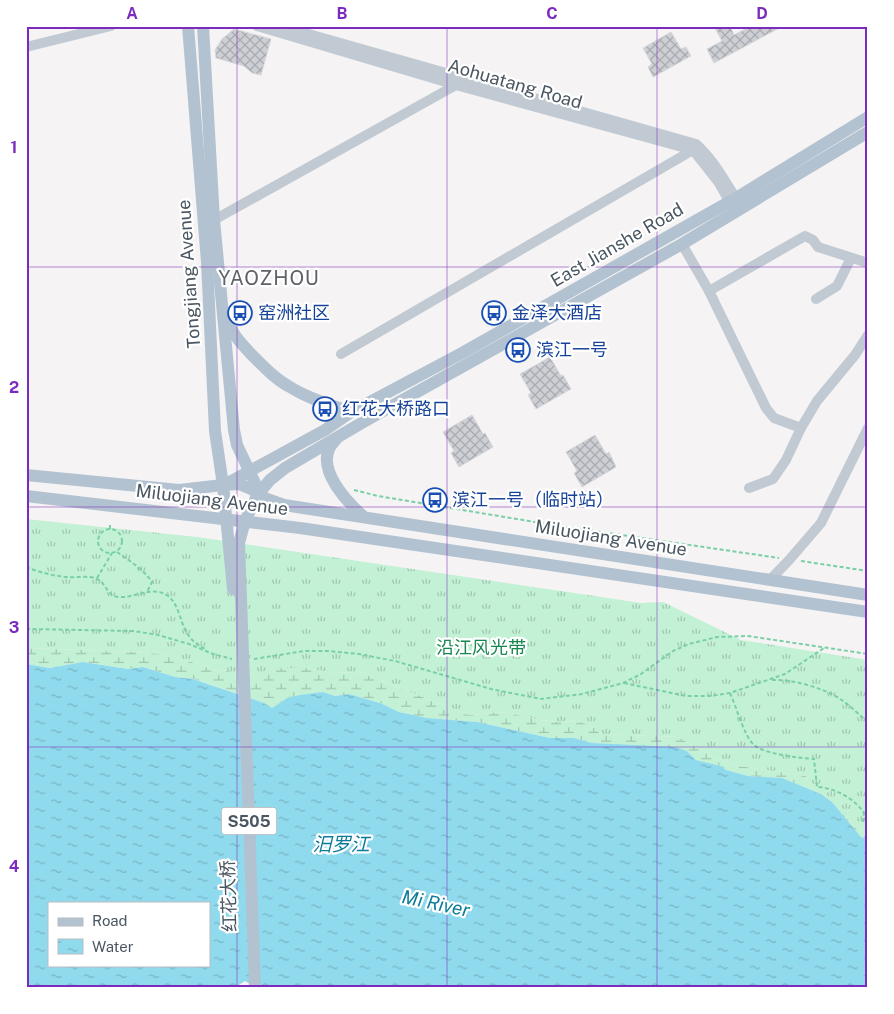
<svg xmlns="http://www.w3.org/2000/svg" width="894" height="1014" font-family="'Public Sans','Noto Sans SC',sans-serif">
<style>
.grass{fill:url(#grass-tufts)}
.wetland{fill:url(#wetland-marsh)}
.water{fill:url(#water-ripples);fill-rule:evenodd}
.building{fill:url(#building-cross-hatch);stroke:#d7d9de}
.lines{fill:none;stroke-linecap:round;stroke-linejoin:round}
.path{stroke:#7ad0a6;stroke-width:2;stroke-dasharray:4 2.5;stroke-linecap:butt}
.minor{stroke:#c1cad2;stroke-width:10}
.major{stroke:#b3c2d1;stroke-width:12}
.major-bridge{stroke:#b3c2d1;stroke-width:12}
.grid{fill:none;stroke:#7b2cbf;stroke-width:1;stroke-opacity:0.55}
.labels{text-anchor:middle;stroke-width:4.5;stroke-linejoin:round;paint-order:stroke}
.shield{fill:#fff;stroke:#808990;stroke-width:1}
.shield-label{font-size:16px;font-weight:bold;fill:#4a5661}
.street-label{font-size:18px;fill:#4a5661;stroke:#fff}
.transit-label{font-size:18px;fill:#164399;stroke:#fff;text-anchor:start}
.park-label{font-size:18px;fill:#17864f;stroke:#fff}
.water-label{font-size:19px;font-style:italic;fill:#0c7c9b;stroke:#fff}
.quarter-label{font-size:20px;letter-spacing:1px;fill:#5f6368;stroke:#fff}
.neatline{fill:none;stroke:#7b2cbf;stroke-width:2}
.grid-label{font-size:16px;text-anchor:middle;font-weight:bold;fill:#7b2cbf}
</style>
<defs>
<pattern id="grass-tufts" width="24" height="20" patternUnits="userSpaceOnUse" patternTransform="scale(1.25)"><rect width="24" height="20" fill="#c3f1d5"/><path d="M3 7l-1-3M5 7V3M7 7l1-3M15 17l-1-3M17 17v-4M19 17l1-3" fill="none" stroke="#a0c6b0"/></pattern>
<pattern id="wetland-marsh" width="20" height="14" patternUnits="userSpaceOnUse" patternTransform="scale(1.25)"><rect width="20" height="14" fill="#c3f1d5"/><path d="M1 5h8M5 5V1M11 12h8M15 12V8" fill="none" stroke="#a0c6b0"/></pattern>
<pattern id="water-ripples" width="26" height="14" patternUnits="userSpaceOnUse" patternTransform="scale(1.25)"><rect width="26" height="14" fill="#90daee"/><path d="M2 4q2-2 4 0t4 0M15 11q2-2 4 0t4 0" fill="none" stroke="#78b4c4"/></pattern>
<pattern id="building-cross-hatch" width="8" height="8" patternUnits="userSpaceOnUse" patternTransform="scale(1.25)"><rect width="8" height="8" fill="#cdcfd5"/><path d="M0 0l8 8M0 8l8-8" fill="none" stroke="#a8abb0"/></pattern>
</defs>
<rect width="100%" height="100%" fill="#f5f3f3"/>
<path class="grass" d="M26,519l171,18 391,58 53,8 22,-1 78,38 127,20v175l-9,-2 -27,-33 -22,-12 -4,-12 -67,-10 -26,-9 -35,-20 -76,-3 -11,-8 -14,-5 -19,1 -18,-2 -35,-8 -36,3 -110,-43 -25,1 -28,-5 -58,6 -36,-5 -42,-14 -35,-3 -109,-4z"/>
<path class="wetland" d="M26,648l109,4 35,3 42,14 36,5 35,-6h23l28,5 25,-1 110,43 36,-3 35,8 18,2 19,-1 14,5 11,8 76,3 35,20 26,9 67,10 4,12c8,3 15,6 22,11 13,12 18,31 36,36v4l-7,-2 -29,-35 -11,-8 -39,-16 -34,-2 -22,-6 -6,-4 -24,-6 -9,-9 -95,-8 -18,-5h-24l-73,-16 -50,-4 -28,-6 -19,-9 -31,-9 -14,2 -12,-4 -36,6 -15,10 -8,-5 -49,-17 -22,-7 -18,-2 -32,-10 -15,2 -44,-7 -34,6 -24,-4z"/>
<path class="water" d="M83,662l45,7 15,-2 32,10 18,2 71,24 8,5 15,-10 13,-3 23,-3 12,4 14,-2 31,9 19,9 28,6 50,4 73,16h24l18,5 83,4 12,4 9,9 25,6 5,4 22,6 34,2 39,16 11,8 29,35 7,2v149h-611l-12,-7 -11,7h-208v-324l24,4zM49,903h160v62h-160z"/>
<g class="building">
<path d="M714,26h16l4,9 17,-9h32l-69,37 -7,-14 15,-8z"/>
<path d="M234,29l37,10 -10,36 -9,-2 -8,-7 -28,-8 -1,-8 7,-11z"/>
<path d="M671,32l10,17 5,-2 5,9 -38,21 -5,-10 4,-3 -9,-16z"/>
<path d="M550,357l11,19 2,-1 8,14 -35,20 -8,-14 3,-2 -11,-19z"/>
<path d="M472,415l11,19 2,-1 8,14 -34,20 -8,-14 3,-2 -11,-19z"/>
<path d="M595,435l11,19 3,-2 7,15 -34,20 -8,-14 3,-2 -11,-19z"/>
</g>
<g class="lines">
<g class="path">
<path d="M354,490l24,6 175,29 226,33"/>
<path d="M110,529v-6"/>
<circle cx="110" cy="541" r="12"/>
<path d="M117,552c13,9 26,17 35,30l-5,10"/>
<path d="M801,561l67,10"/>
<path d="M26,567c13,5 27,9 41,10 9,1 22,-2 30,2 10,4 9,18 23,18 15,1 33,-12 48,-1 12,9 12,29 21,40 5,7 11,10 18,14"/>
<path d="M97,578l15,-25"/>
<path d="M26,629l108,2 24,4 31,9 24,10 19,5"/>
<path d="M254,659l50,-8h24l31,3 36,7 96,28 50,10 41,-5 41,-11 18,-9 32,-23 16,-7 28,-7 31,-1 120,18"/>
<path d="M772,680c20,-1 52,8 68,19 10,6 19,16 28,23"/>
<path d="M624,683l62,13h24l20,-3 55,-19 39,-26"/>
<path d="M730,693c6,13 14,42 23,51 9,10 47,14 61,15l3,28c18,1 37,11 47,26"/>
<path d="M863,822l1,-9 4,-4"/>
</g>
<g class="minor">
<path d="M257,26l199,59 237,65 26,33 13,23"/>
<path d="M291,29l405,115c18,16 28,36 41,56"/>
<path d="M26,47l85,-21"/>
<path d="M209,220h5l242,-135"/>
<path d="M682,244l27,47 57,117 8,10 27,10"/>
<path d="M709,291l96,-55 8,4 5,7 50,16"/>
<path d="M816,299l21,-13 14,-28"/>
<path d="M341,354l352,-204"/>
<path d="M749,488l24,-9 13,-19 15,-32 16,-27 38,-46 13,-20"/>
<path d="M770,580l20,-21 31,-36 47,-95"/>
</g>
<g class="major">
<path d="M188,26l19,236 8,169 8,54 10,104"/>
<path d="M203,26l11,194 20,210 3,15 18,38 3,11"/>
<path d="M227,320c5,14 14,23 24,34 12,12 24,25 39,33 19,12 41,18 61,25"/>
<path d="M337,438c-2,3 -5,6 -7,9 -13,24 18,56 34,70"/>
<path d="M26,475l153,15 44,-5 16,-1 12,5 16,10 17,6 584,90"/>
<path d="M226,484l99,-54 26,-18 111,-59 274,-155 132,-81"/>
<path d="M26,496l274,32 568,84"/>
<path d="M243,654l-4,-111 6,-22 13,-27 12,-14 15,-12 80,-47 317,-177 186,-112"/>
</g>
<path class="major-bridge" d="M243,654l12,334"/>
</g>
<path class="grid" d="M237,26v962M447,26v962M657,26v962M26,267h842M26,507h842M26,747h842"/>
<defs>
<g id="bus-ring" transform="scale(1.25)"><circle r="9.5" fill="#fff" stroke="#1a4fb4" stroke-width="1.5"/><path d="M-5-6H5V4H4V6H2V4H-2V6H-4V4H-5ZM-3.5-4V0h7V-4ZM-3.5 1.2v1.5H-2V1.2ZM2 1.2v1.5H3.5V1.2Z" fill="#1a4fb4"/></g>
</defs>
<g fill-rule="evenodd">
<use href="#bus-ring" x="240" y="313"/>
<use href="#bus-ring" x="494" y="313"/>
<use href="#bus-ring" x="518" y="350"/>
<use href="#bus-ring" x="325" y="409"/>
<use href="#bus-ring" x="435" y="500"/>
</g>
<g class="labels">
<rect class="shield" x="221.5" y="807.5" width="55" height="27" rx="4"/>
<g class="shield-label">
<text x="249" y="827">S505</text>
</g>
<g class="street-label">
<text transform="translate(515 84) rotate(16)" y="6">Aohuatang Road</text>
<text transform="translate(617 245) rotate(-30)" y="6">East Jianshe Road</text>
<text transform="translate(189 274) rotate(-94)" y="6">Tongjiang Avenue</text>
<text transform="translate(212 500) rotate(7)" y="6">Miluojiang Avenue</text>
<text transform="translate(611 538) rotate(9)" y="6">Miluojiang Avenue</text>
<text transform="translate(229 896) rotate(-92)" y="6">红花大桥</text>
</g>
<g class="transit-label">
<text x="258" y="319">窑洲社区</text>
<text x="512" y="319">金泽大酒店</text>
<text x="536" y="356">滨江一号</text>
<text x="342" y="415">红花大桥路口</text>
<text x="452" y="506">滨江一号（临时站）</text>
</g>
<g class="park-label">
<text x="481" y="654">沿江风光带</text>
</g>
<g class="water-label">
<text x="341" y="851">汨罗江</text>
<text transform="translate(436 903) rotate(12)" y="7">Mi River</text>
</g>
<g class="quarter-label">
<text x="269" y="285">YAOZHOU</text>
</g>
</g>
<rect width="894" height="1014" fill="none" stroke="#ffffff" stroke-width="55"/>
<rect x="48" y="902" width="162" height="65" fill="#ffffff" stroke="#b7bbc0"/>
<rect x="58" y="918" width="25" height="8" fill="#b3c2d1" stroke="#b7bbc0"/>
<text x="92" y="926" font-size="15" fill="#4a5661">Road</text>
<rect x="58" y="939" width="25" height="15" fill="url(#water-ripples)" stroke="#b7bbc0"/>
<text x="92" y="952" font-size="15" fill="#4a5661">Water</text>
<rect x="28" y="28" width="838" height="958" class="neatline"/>
<g class="grid-label">
<text x="132" y="19">A</text>
<text x="342" y="19">B</text>
<text x="552" y="19">C</text>
<text x="762" y="19">D</text>
<text x="14" y="153">1</text>
<text x="14" y="393">2</text>
<text x="14" y="633">3</text>
<text x="14" y="872">4</text>
</g>
</svg>
